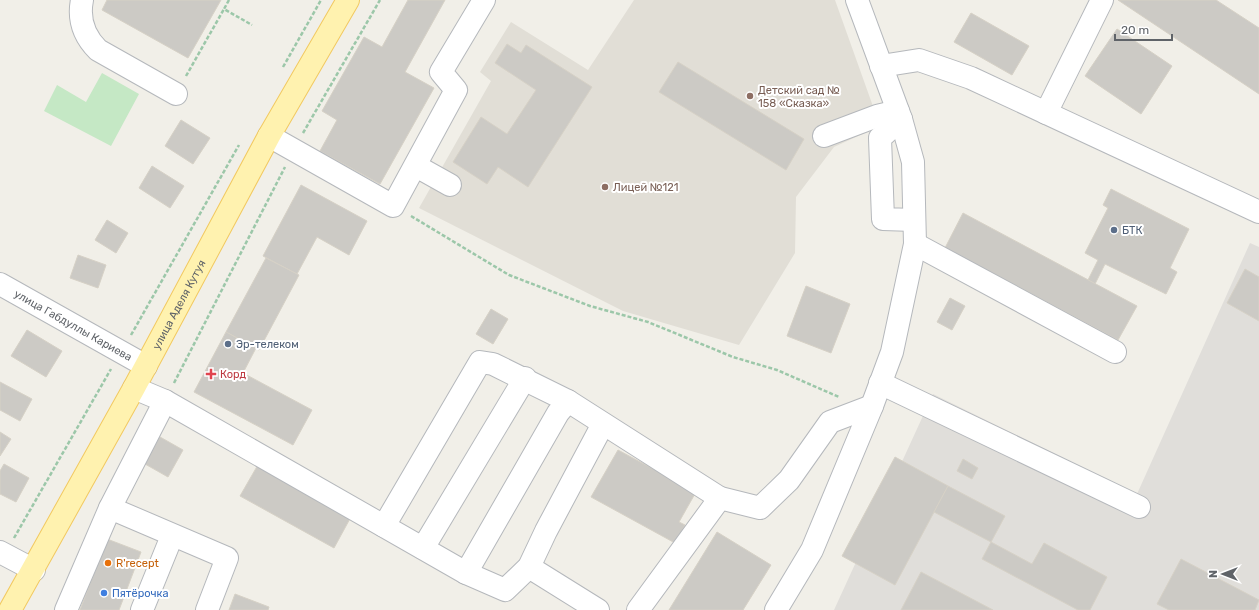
<svg xmlns="http://www.w3.org/2000/svg" width="1259" height="610" font-family="Rubik,sans-serif">
<style>
.industrial{fill:#e0deda}
.education{fill:#e1ded6}
.green{fill:#c5e8c5}
.building{fill:#cccac5;stroke:#d6d1c6}
.lines{fill:none;stroke-linecap:round;stroke-linejoin:round}
.minor-casing{stroke:#b5b8bc;stroke-width:24}
.major-casing{stroke:#f2c960;stroke-width:24}
.path{stroke:#9cc7a9;stroke-width:2.5;stroke-dasharray:4 2;stroke-linecap:butt}
.minor{stroke:#fff;stroke-width:22}
.major{stroke:#fff2af;stroke-width:22}
.education-dot{fill:#8d6e63;stroke:#fff;stroke-width:1.5}
.service-dot{fill:#5c6f8a;stroke:#fff;stroke-width:1.5}
.health-dot{fill:#e0444e;stroke:#fff;stroke-width:1.5}
.food-dot{fill:#e8710a;stroke:#fff;stroke-width:1.5}
.shop-dot{fill:#3f7fe0;stroke:#fff;stroke-width:1.5}
.labels{text-anchor:middle;stroke-width:4;stroke-linejoin:round;paint-order:stroke}
.education-label{font-size:11px;fill:#785e54;stroke:#fff;text-anchor:start}
.service-label{font-size:11px;fill:#4e5e75;stroke:#fff;text-anchor:start}
.street-label{font-size:11px;fill:#5f6368;stroke:#fff}
.health-label{font-size:11px;fill:#be3a42;stroke:#fff;text-anchor:start}
.food-label{font-size:11px;fill:#c56008;stroke:#fff;text-anchor:start}
.shop-label{font-size:11px;fill:#366cbe;stroke:#fff;text-anchor:start}
</style>
<rect width="100%" height="100%" fill="#f1efe8"/>
<path class="industrial" d="M1250,243l9,4v363h-425l99,-216 204,100z"/>
<path class="education" d="M634,0h201l45,126 -46,21 -38,50 -1,56 -56,92 -116,-34 -204,-103 72,-127 -11,-9 31,-50 77,48z"/>
<path class="green" d="M102,73l37,21 -28,52 -67,-35 13,-26 29,17z"/>
<g class="building">
<path d="M107,0h114l-33,58 -86,-48z"/>
<path d="M408,0h37l-40,72 29,16 -54,96 -60,-33 17,-31 -15,-9 42,-74 18,10z"/>
<path d="M1118,0h98l43,28v66z"/>
<path d="M971,13l58,33 -17,29 -58,-33z"/>
<path d="M1117,29l55,37 -31,48 -56,-38z"/>
<path d="M507,44l14,9 5,-8 66,42 -64,100 -30,-20 -11,17 -34,-22 28,-45 26,17 29,-44 -41,-27z"/>
<path d="M678,62l126,77 -18,31 -127,-78z"/>
<path d="M181,120l29,18 -17,26 -28,-18z"/>
<path d="M152,166l32,20 -14,22 -31,-20z"/>
<path d="M301,185l66,36 -18,34 -32,-18 -20,37 -34,-18z"/>
<path d="M1111,189l78,40 -19,39 7,4 -11,22 -61,-30 -10,20 -7,-4 10,-20 -13,-7 23,-45 -5,-3z"/>
<path d="M963,213l174,93 -19,34 -173,-92z"/>
<path d="M107,220l21,13 -12,20 -21,-13z"/>
<path d="M78,255l28,10 -8,23 -28,-10z"/>
<path d="M266,258l33,17 -40,75 -33,-18z"/>
<path d="M1245,269l14,8v44l-32,-18z"/>
<path d="M806,286l44,18 -19,49 -44,-17z"/>
<path d="M950,298l15,8 -13,24 -15,-8z"/>
<path d="M491,309l17,10 -15,25 -17,-10z"/>
<path d="M27,330l35,21 -16,26 -35,-21z"/>
<path d="M226,332l30,16 -13,25 69,37 -19,35 -99,-53z"/>
<path d="M0,382l32,17 -12,22 -20,-11z"/>
<path d="M0,432l11,7 -11,17z"/>
<path d="M153,433l30,17 -15,27 -30,-17z"/>
<path d="M618,450l78,42 -17,30 6,3 -10,18 -84,-46z"/>
<path d="M895,457l53,29 -53,99 -53,-29z"/>
<path d="M963,459l15,9 -6,11 -15,-8z"/>
<path d="M259,463l93,52 -18,33 -94,-52z"/>
<path d="M4,464l25,14 -13,24 -16,-8v-23z"/>
<path d="M948,486l57,30 -14,26 -57,-30z"/>
<path d="M717,532l54,33 -28,45h-74z"/>
<path d="M107,539l34,13 -22,58h-39z"/>
<path d="M991,542l41,22 12,-21 63,34 -17,33h-12l-96,-51z"/>
<path d="M1181,559l78,41 -4,10h-86l-12,-6z"/>
<path d="M921,572l72,38h-92z"/>
<path d="M235,594l34,13 -1,3h-39z"/>
</g>
<g class="lines">
<g class="minor-casing">
<g id="minor">
<path d="M82,0c-4,20 2,36 16,50l78,44"/>
<path d="M881,66l38,-6 52,18 288,134"/>
<path d="M1046,113l56,-113"/>
<path d="M901,119l-21,19 3,81 31,1"/>
<path d="M269,136l124,70 63,-116 -15,-18 43,-72"/>
<path d="M824,136l53,-20 21,-5"/>
<path d="M416,166l34,19"/>
<path d="M915,244l200,108"/>
<path id="s1" d="M0,284l146,82"/>
<path d="M880,383l259,124"/>
<path d="M134,388l31,13 301,172 39,17 24,-23 17,-36 57,-107"/>
<path d="M720,498l40,10 29,-28 41,-58 42,-16"/>
<path d="M110,508l117,50 -20,52"/>
<path d="M384,526l96,-164 13,2 75,37 152,97 -82,112"/>
<path d="M423,548l102,-170"/>
<path d="M0,552l34,18"/>
<path d="M529,567l69,43"/>
<path d="M466,573l92,-160 10,-12"/>
<path d="M66,610l44,-102 55,-107"/>
<path d="M142,610l30,-74"/>
<path d="M776,610l36,-60 60,-144 20,-54 23,-108 -2,-82 -12,-43 -44,-119"/>
</g>
</g>
<g class="major-casing">
<g id="major">
<path id="s2" d="M10,610l124,-222 135,-252 79,-136"/>
</g>
</g>
<g class="path">
<path d="M229,0l-5,9 28,16"/>
<path d="M283,67l38,-67"/>
<path d="M186,76l38,-67"/>
<path d="M303,133l77,-133"/>
<path d="M411,216l98,59 81,31 58,16 85,35 44,13 62,27"/>
<path d="M131,335l108,-190"/>
<path d="M174,383l111,-216"/>
<path d="M14,538l97,-169"/>
</g>
<use href="#minor" class="minor"/>
<use href="#major" class="major"/>
</g>
<g class="education-dot">
<circle cx="750" cy="96" r="4"/>
<circle cx="605" cy="187" r="4"/>
</g>
<g class="service-dot">
<circle cx="1114" cy="230" r="4"/>
<circle cx="228" cy="344" r="4"/>
</g>
<path class="health-dot" d="M209 368h4v4h4v4h-4v4h-4v-4h-4v-4h4z"/>
<circle class="food-dot" cx="108" cy="563" r="4"/>
<circle class="shop-dot" cx="104" cy="593" r="4"/>
<g class="labels">
<g class="education-label">
<text x="758" y="94">Детский сад №<tspan x="758" dy="13">158 «Сказка»</tspan></text>
<text x="613" y="191">Лицей №121</text>
</g>
<g class="service-label">
<text x="1122" y="234">БТК</text>
<text x="236" y="348">Эр-телеком</text>
</g>
<g class="street-label">
<text dy="4" stroke="none"><textPath href="#s2" startOffset="349">улица Аделя Кутуя</textPath></text>
<text dy="4" stroke="none"><textPath href="#s1" startOffset="84">улица Габдуллы Кариева</textPath></text>
</g>
<g class="health-label">
<text x="220" y="378">Корд</text>
</g>
<g class="food-label">
<text x="116" y="567">R'recept</text>
</g>
<g class="shop-label">
<text x="112" y="597">Пятёрочка</text>
</g>
</g>
<g transform="translate(1223 574) rotate(270)" stroke="#ffffff" stroke-width="3" paint-order="stroke">
<path d="M0-3L7 15L0 10L-7 15Z" fill="#5f6368"/>
<text y="-6" font-size="11" font-weight="bold" text-anchor="middle" fill="#5f6368">N</text>
</g>
<path d="M1115 34v6h57v-6" fill="none" stroke="#5f6368" stroke-width="2"/>
<text x="1121" y="34" font-size="12" fill="#5f6368" stroke="#ffffff" stroke-width="3" paint-order="stroke">20 m</text>
</svg>
